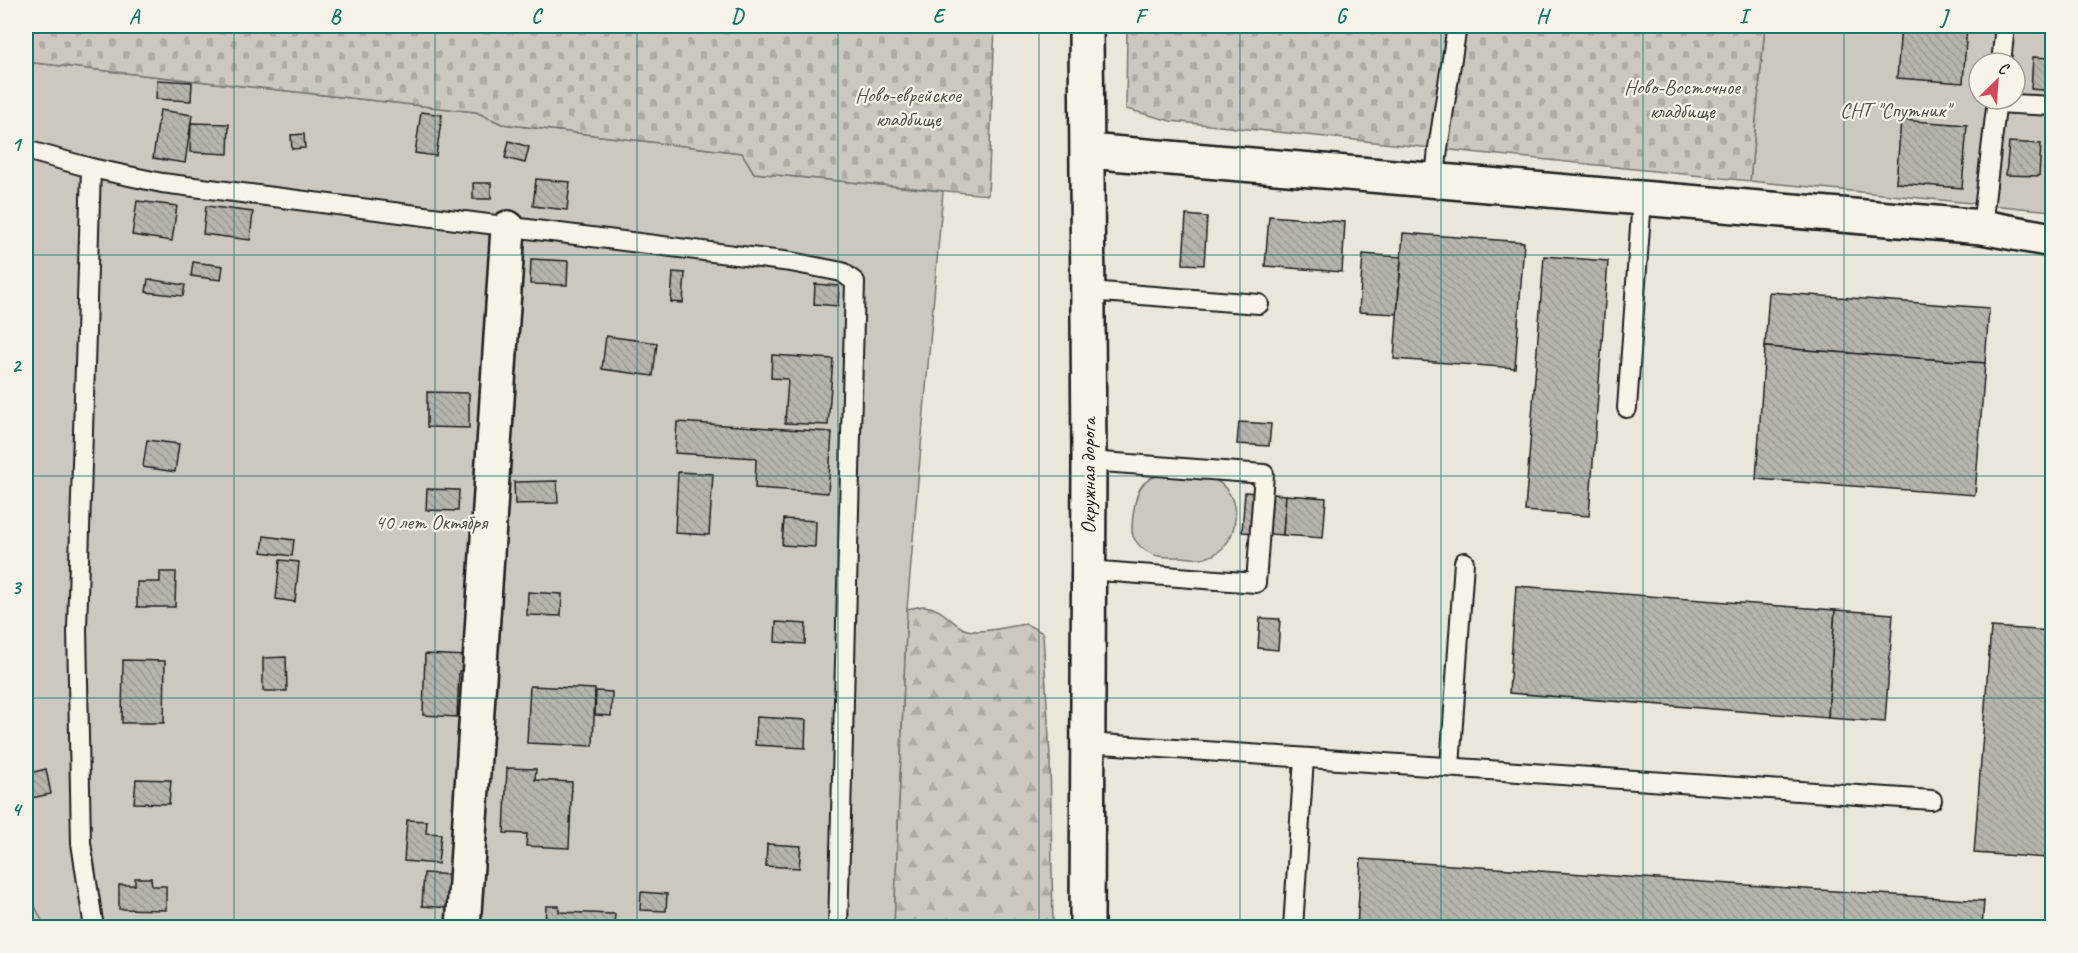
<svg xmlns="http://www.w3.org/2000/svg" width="2078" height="953" font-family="Caveat,sans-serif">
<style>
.green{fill:#ccc8c0;stroke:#74726e;stroke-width:1.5;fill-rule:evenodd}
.forest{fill:url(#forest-firs);stroke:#74726e;stroke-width:1.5}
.cemetery{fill:url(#cemetery-stones);stroke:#74726e;stroke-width:1.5}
.building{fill:url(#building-back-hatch);stroke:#1c1c1c;stroke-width:1.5}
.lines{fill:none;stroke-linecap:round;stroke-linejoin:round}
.lane-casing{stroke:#1c1c1c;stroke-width:22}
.street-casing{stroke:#1c1c1c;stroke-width:38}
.primary-casing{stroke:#1c1c1c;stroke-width:38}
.lane{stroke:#f7f3e8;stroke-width:18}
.street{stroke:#f7f3e8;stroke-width:33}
.primary{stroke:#f7f3e8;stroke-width:33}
.grid{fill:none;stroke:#0f766e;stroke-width:1.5;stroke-opacity:0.55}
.labels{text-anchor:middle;stroke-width:4.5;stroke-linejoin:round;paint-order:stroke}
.park-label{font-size:21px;fill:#51504d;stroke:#f7f3e8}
.street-label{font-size:21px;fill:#1c1c1c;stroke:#f7f3e8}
.neatline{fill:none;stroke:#0f766e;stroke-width:2}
.grid-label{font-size:20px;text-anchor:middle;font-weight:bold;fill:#0f766e}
</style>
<defs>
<pattern id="forest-firs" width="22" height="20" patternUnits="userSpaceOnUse" patternTransform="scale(1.5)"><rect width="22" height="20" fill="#ccc8c0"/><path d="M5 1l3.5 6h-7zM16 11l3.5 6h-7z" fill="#afaba4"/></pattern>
<pattern id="cemetery-stones" width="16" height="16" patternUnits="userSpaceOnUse" patternTransform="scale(1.5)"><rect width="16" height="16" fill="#ccc8c0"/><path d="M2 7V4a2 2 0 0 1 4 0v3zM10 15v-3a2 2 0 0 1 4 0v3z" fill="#afaba4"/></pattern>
<pattern id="building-back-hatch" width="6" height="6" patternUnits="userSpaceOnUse" patternTransform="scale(1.5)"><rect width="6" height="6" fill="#b6b4ac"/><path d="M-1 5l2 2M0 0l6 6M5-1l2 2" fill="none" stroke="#9c9a93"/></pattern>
</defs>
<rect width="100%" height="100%" fill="#eae6dc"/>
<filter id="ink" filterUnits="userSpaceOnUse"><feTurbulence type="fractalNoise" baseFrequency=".0167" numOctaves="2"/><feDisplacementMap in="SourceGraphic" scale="12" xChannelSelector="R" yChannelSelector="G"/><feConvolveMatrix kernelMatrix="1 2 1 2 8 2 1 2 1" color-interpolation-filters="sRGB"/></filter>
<g filter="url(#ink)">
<g class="green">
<path d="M1765,26h287v185l-302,-30zM1979,63h36v36h-36z"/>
<path d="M26,62l450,50 26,12 241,29 11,20 189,18 -36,418 -13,318 -849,1 -19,-40z"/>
<path d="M1160,475c13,1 40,-2 51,3 34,13 31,68 -3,79 -8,3 -19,0 -28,0 -13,0 -24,1 -35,-7 -4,-2 -10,-9 -12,-14 -3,-9 2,-41 8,-49 4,-7 12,-10 19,-12z"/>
</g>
<path class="forest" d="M923,606c19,1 26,15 41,23 14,6 47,-3 62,-5l17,9 7,124 3,170h-159l13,-318z"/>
<g class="cemetery">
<path d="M26,26h969l-7,169 -234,-22 -12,-20 -240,-29 -26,-12 -450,-50z"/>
<path d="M1127,26h638l-15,155 -579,-60 -45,-12z"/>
<path d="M26,888l19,39h-19z"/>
</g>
<g class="building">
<path d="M1901,26h66l-4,57 -66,-5z"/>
<path d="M2033,57l19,1v33l-21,-2z"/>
<path d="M157,80l35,2 -1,19 -35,-2z"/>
<path d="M160,110l32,5 -7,48 -32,-5z"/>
<path d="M421,112l21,3 -6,41 -21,-3z"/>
<path d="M1901,120l66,5 -5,63 -66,-5z"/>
<path d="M191,123l38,1 -1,30 -38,-2z"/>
<path d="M304,134l1,14 -13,1 -1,-14z"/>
<path d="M509,141l20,6 -4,16 -20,-5z"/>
<path d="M2009,142l32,2 -2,32 -33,-1z"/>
<path d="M536,179l34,3 -3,28 -34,-4z"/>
<rect x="473" y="183" width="18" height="16"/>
<path d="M137,201l40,5 -5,35 -40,-6z"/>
<path d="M206,206l47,6 -3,28 -47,-6z"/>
<path d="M1186,215l21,2 -3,48 -21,-1z"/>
<path d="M1269,216l76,6 -3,50 -77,-6z"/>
<path d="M1403,233l121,9 -9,126 -121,-9z"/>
<path d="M1363,254l38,3 -4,57 -38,-2z"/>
<path d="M1544,256l64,5 -19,255 -64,-5z"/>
<path d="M531,259l37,2 -1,24 -37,-1z"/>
<path d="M193,262l30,4 -2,14 -30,-4z"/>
<path d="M673,272l12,1 -2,30 -12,-1z"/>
<path d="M148,279l37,6 -2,11 -37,-4z"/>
<path d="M815,284l24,2 -1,20 -24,-2z"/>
<path d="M1769,292l220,16 -4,55 -220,-16z"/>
<path d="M606,336l51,7 -4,33 -51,-7z"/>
<path d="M1765,347l220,16 -10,132 -219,-16z"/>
<path d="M772,355l61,4 -5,66 -43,-2 3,-44 -17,-1z"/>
<path d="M427,392l42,1v35l-42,-1z"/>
<path d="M677,422l155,10 -4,61 -73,-5 1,-30 -81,-5z"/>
<path d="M1239,422l32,2 -2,22 -32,-2z"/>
<path d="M147,440l32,4 -4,28 -32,-5z"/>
<path d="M678,472l35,2 -4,61 -34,-2z"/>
<path d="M557,481l1,22 -43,1 -1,-22z"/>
<path d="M427,489l32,1 -1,21 -32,-1z"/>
<path d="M1245,492l41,3 -3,40 -41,-3z"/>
<path d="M1286,495l40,3 -3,40 -40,-3z"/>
<path d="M784,519l32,2 -1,26 -33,-2z"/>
<path d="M264,536l30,4 -2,16 -30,-4z"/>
<path d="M26,557h2l3,32 -5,1z"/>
<path d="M280,560l19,2 -4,40 -19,-3z"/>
<path d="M160,572h16l-1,35h-38v-25h23z"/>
<path d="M1516,586l319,24 -7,108 -319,-25z"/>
<path d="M528,592l34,2 -1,22 -34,-1z"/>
<path d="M1835,610l58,4 -8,108 -57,-4z"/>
<path d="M1260,618l20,1 -2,31 -20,-2z"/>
<path d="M776,622l30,2 -1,20 -30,-2z"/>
<path d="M1991,627l61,4v169l-4,58 -74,-5z"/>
<path d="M425,654l42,2v15h-8l-2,46 -34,-2z"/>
<path d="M286,657l1,34h-24v-33z"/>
<path d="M123,660l42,1 -1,62h-42z"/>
<path d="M530,686l65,3 -2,57 -66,-3z"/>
<path d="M596,691l16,1 -1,24 -16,-1z"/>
<path d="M757,717l49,3 -1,28 -50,-3z"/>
<path d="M507,768l29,1 -1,11 37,2 -3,66 -43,-2 1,-12 -23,-1z"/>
<path d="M46,769l5,25 -25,5v-25z"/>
<path d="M136,779l35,1 -2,24 -35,-1z"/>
<path d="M407,820l20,1 -1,12 15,1 -3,30 -34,-3z"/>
<path d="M767,844l34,2 -2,22 -33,-2z"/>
<path d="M1361,859l623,42 -2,27h-625z"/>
<path d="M424,873l28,2 -2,33 -28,-2z"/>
<path d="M135,878h16l1,8h14v24l-47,-1v-24h16z"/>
<path d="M641,892l26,2 -1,17 -26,-1z"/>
<path d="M546,906h13v6l56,2 -1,14h-77v-3h8z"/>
</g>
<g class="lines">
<g class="lane-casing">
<g id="lane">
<path d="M2001,63l4,-37"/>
<path d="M1997,103l55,3"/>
<path d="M26,150l65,18 71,15 629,79 51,10 13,10 -17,646"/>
<path d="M91,168l-14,460 4,215 13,85"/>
<path d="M1435,179l3,-31 19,-122"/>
<path d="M1982,227l15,-128"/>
<path d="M1088,291l171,13"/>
<path d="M1627,408l15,-209"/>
<path d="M1088,570l168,13 8,-109 -175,-13"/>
<path d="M1087,743l845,57"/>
<path d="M1450,767l14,-205"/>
<path d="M1293,928l11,-170"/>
</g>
</g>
<g class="street-casing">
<g id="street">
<path d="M1088,151l894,76 70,13"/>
<path d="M463,928l45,-700"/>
</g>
</g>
<g class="primary-casing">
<path id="primary" d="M1086,26l3,435 -2,467"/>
</g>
<use href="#lane" class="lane"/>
<use href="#street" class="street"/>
<use href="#primary" class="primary"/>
</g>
</g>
<path class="grid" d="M234,26v902M435,26v902M637,26v902M838,26v902M1039,26v902M1240,26v902M1441,26v902M1643,26v902M1844,26v902M26,255h2026M26,476h2026M26,698h2026"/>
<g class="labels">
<g class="park-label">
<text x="1682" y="94">Ново-Восточное<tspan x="1682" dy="24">кладбище</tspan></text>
<text x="908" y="102">Ново-еврейское<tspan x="908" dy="24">кладбище</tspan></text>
<text x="1895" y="117">СНТ "Спутник"</text>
<text x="431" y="529">40 лет Октября</text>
</g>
<g class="street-label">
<text transform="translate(1088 476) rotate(-90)" y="7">Окружная дорога</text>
</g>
</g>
<rect width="2078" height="953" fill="none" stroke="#f7f3e8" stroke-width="66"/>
<g transform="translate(1997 81) rotate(25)"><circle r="28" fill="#f7f3e8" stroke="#9f9d96" stroke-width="1.5"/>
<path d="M0-4.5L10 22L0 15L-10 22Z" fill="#d1495b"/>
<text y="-9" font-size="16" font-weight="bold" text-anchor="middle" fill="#1c1c1c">С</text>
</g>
<rect x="33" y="33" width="2012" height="887" class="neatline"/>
<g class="grid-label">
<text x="134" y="23">A</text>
<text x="335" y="23">B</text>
<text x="536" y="23">C</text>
<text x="737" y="23">D</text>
<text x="938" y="23">E</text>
<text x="1140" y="23">F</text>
<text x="1341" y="23">G</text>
<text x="1542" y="23">H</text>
<text x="1743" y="23">I</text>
<text x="1944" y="23">J</text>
<text x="16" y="151">1</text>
<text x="16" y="372">2</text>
<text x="16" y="594">3</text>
<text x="16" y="816">4</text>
</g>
</svg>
